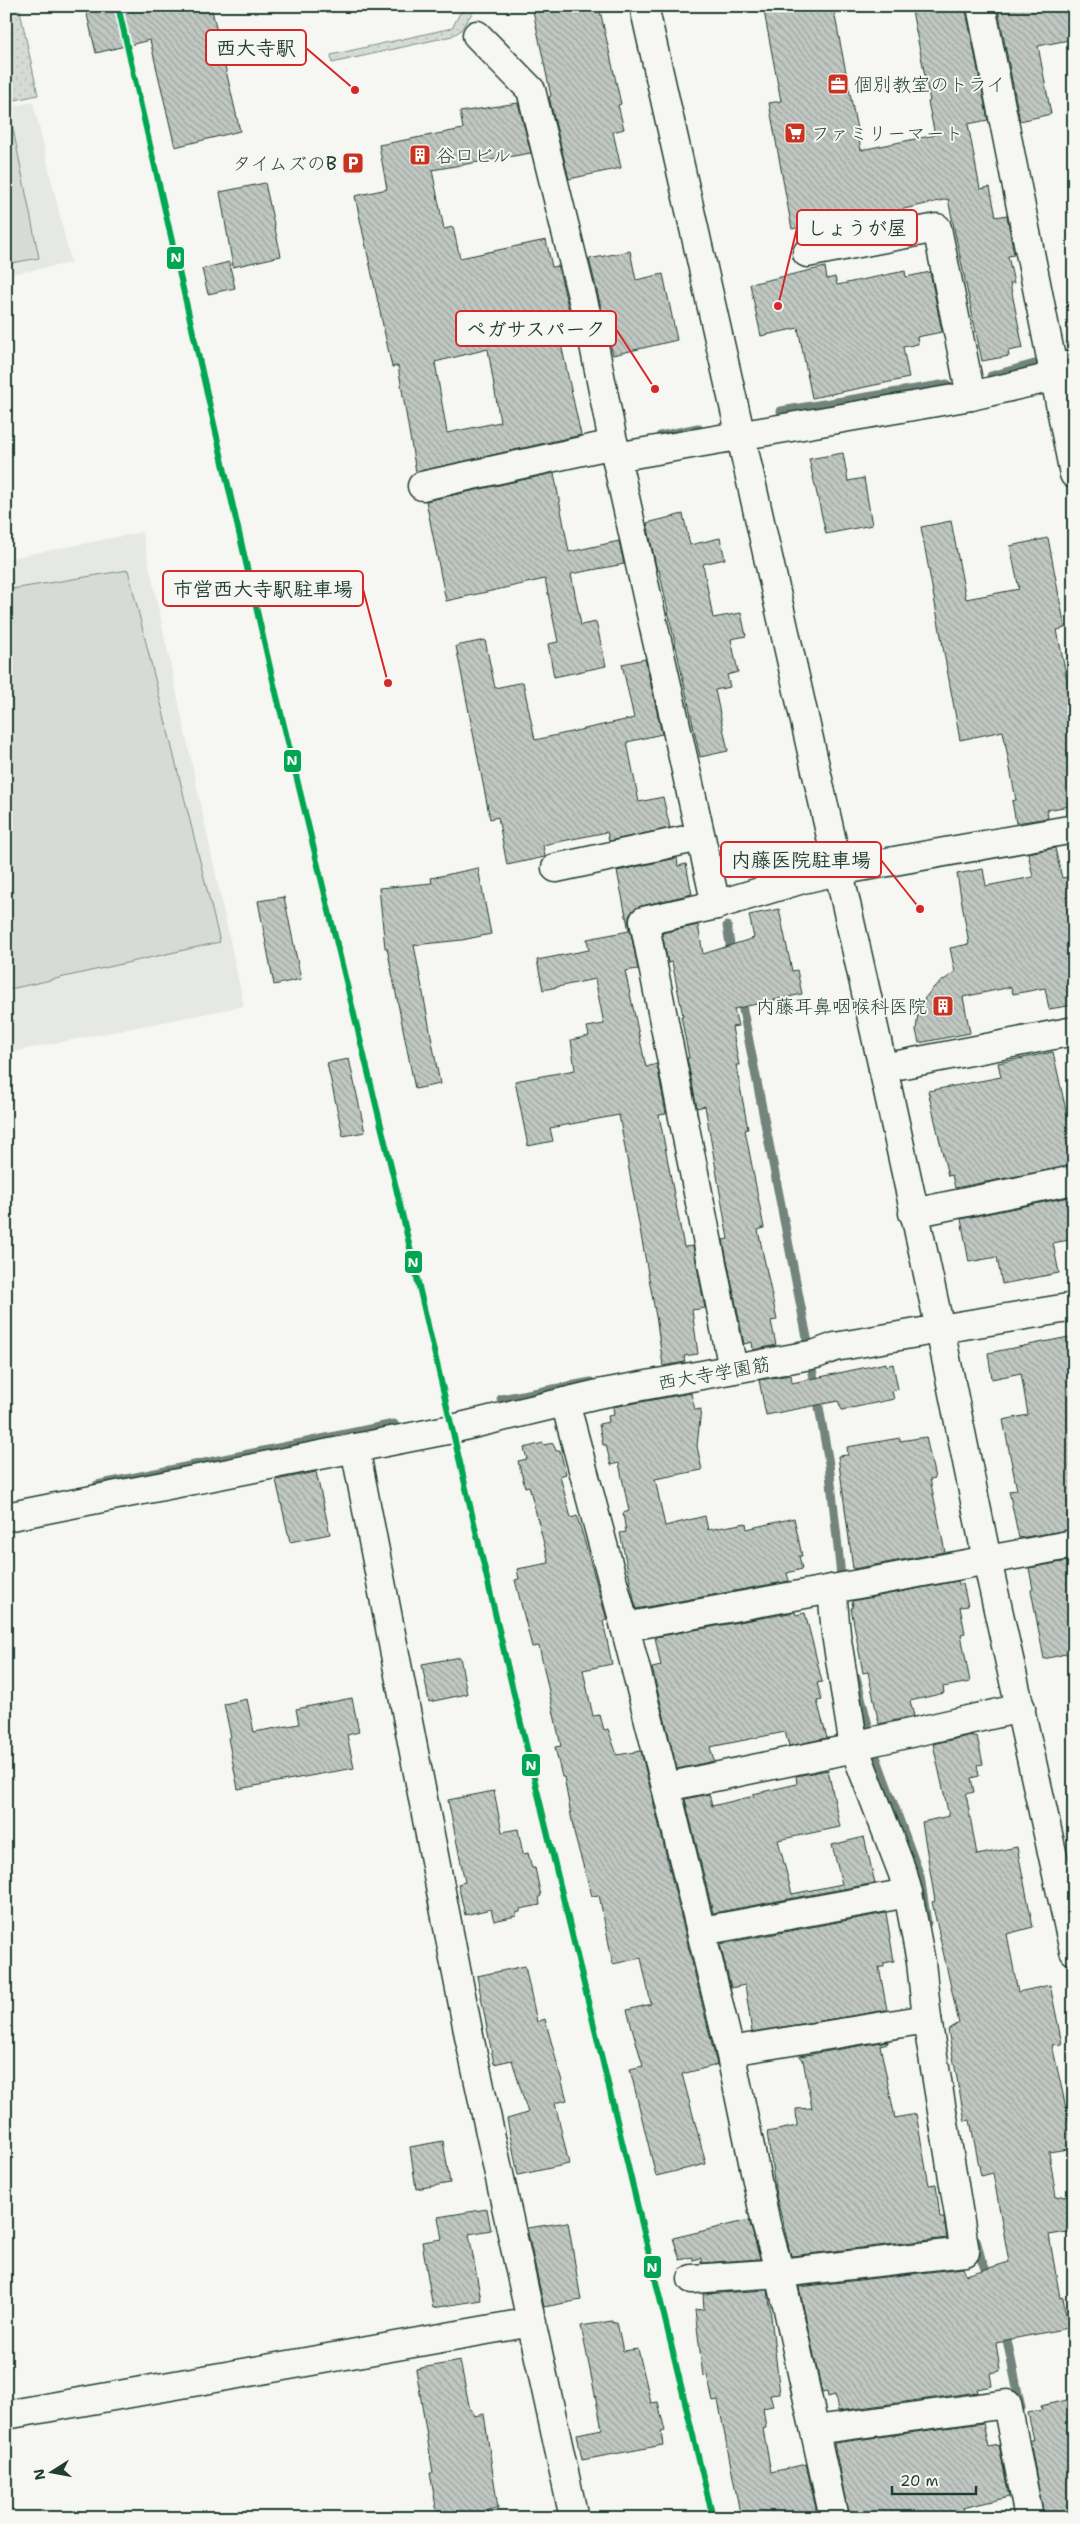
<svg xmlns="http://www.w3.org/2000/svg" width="1080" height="2524" font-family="'Shantell Sans','Klee One',sans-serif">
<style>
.built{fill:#e6e8e4}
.grass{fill:url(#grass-dots);stroke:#7a8c85}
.park{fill:#d6dbd6;stroke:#7a8c85}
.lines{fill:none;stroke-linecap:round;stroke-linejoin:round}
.stream{stroke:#72847d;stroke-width:9}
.building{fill:url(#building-back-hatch);stroke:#1f3d34;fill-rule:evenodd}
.minor-casing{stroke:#1f3d34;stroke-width:31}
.tertiary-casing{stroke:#1f3d34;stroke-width:31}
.minor{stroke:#f6f6f2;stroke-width:28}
.tertiary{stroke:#f6f6f2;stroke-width:28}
.rail-1-casing{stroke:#f6f6f2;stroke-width:10}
.rail-1{stroke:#00a651;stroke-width:6}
.labels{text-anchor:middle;stroke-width:4;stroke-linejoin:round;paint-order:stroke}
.poi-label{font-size:19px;fill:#1f3d34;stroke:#f6f6f2;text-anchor:start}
.street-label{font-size:19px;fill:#1f3d34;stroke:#f6f6f2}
.leader{fill:none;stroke:#d62828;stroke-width:2}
.callout-dot{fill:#d62828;stroke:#f6f6f2;stroke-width:2}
.callout{fill:#f6f6f2;stroke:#d62828;stroke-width:2}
.callout-label{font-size:20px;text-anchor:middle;font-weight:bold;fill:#1f3d34}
.line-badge{stroke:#f6f6f2;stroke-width:2}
.badge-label{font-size:14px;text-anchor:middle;font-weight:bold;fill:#fff}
</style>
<defs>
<pattern id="grass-dots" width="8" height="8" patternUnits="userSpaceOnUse" patternTransform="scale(1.25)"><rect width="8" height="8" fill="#d6dbd6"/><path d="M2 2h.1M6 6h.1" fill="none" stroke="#b7bdb8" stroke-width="1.8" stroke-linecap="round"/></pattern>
<pattern id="building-back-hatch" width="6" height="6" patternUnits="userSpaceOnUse" patternTransform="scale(1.25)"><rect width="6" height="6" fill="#c1c8c3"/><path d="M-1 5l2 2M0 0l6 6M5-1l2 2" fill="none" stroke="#9ca49f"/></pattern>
</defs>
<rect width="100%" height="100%" fill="#f6f6f2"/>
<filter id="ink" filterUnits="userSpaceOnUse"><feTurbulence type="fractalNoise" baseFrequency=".02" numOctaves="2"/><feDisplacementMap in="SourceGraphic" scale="10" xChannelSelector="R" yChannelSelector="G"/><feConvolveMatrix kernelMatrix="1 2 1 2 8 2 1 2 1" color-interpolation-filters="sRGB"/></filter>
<g filter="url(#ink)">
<g class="built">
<path d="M33,102l38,161 -65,12v-167z"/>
<path d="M142,532l102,474 -238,47v-494z"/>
</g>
<g class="grass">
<path d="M6,6h13l19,89 -32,7z"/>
<path d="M464,6h13l-17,25 -8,5 -120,27 -1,-8 121,-27z"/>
</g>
<g class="park">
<path d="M10,114l29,144 -33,6v-149z"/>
<path d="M128,570l92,372 -214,48v-400z"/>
</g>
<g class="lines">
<g class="stream">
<path d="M991,376l51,-14"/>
<path d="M781,411l166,-27"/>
<path d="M660,436l38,-8"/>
<path d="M727,926l5,30"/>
<path d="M740,995l68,348 -10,2"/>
<path d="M813,1373l16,91 13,121"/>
<path d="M501,1399l90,-17"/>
<path d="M97,1485l297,-61"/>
<path d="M856,1677l19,77 45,122 7,47"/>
<path d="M976,2240l5,19 9,20"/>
<path d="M1005,2330l16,78"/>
</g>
</g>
<g class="building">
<path d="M85,6h126l29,125 -65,16 -25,-107 -54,13z"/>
<path d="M532,6h67l22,98 -3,1 6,24 -11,3 8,36 -52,11 -20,-82 2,-1z"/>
<path d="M763,6h70l28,144 74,-15 -7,-33 2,-1 -19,-95h54l23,114 -20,4 12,65 10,-2 6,30 11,-2 7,40 -6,1 6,27h-4l13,65 -15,3 1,5 -27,5 -34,-162 -105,24 -1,-5 -50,11 -23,-126 12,-2z"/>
<path d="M1012,6h62v33l-36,7 13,68 -31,7 -22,-112z"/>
<path d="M518,103l13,50 -99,17 12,59 9,-2 7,31 86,-18 6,27 6,-1 13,53 -10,2 1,4 -5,1 24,109 -165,37 -18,-106 -6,1 -37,-171 32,-7 -8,-44 84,-16 -3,-17zM488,349l12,73 -53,11 -12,-71z"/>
<path d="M265,183l16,73 -48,11 -13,-75z"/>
<path d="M630,251l6,29 27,-6 14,66 -64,15 -24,-96z"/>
<path d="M229,262l6,26 -27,6 -6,-25z"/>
<path d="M825,267l2,12 8,-2 2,8 68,-14 1,6 24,-5 12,60 -25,5 1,7 -15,3 6,31 -97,20 -14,-70 -37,8 -11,-52z"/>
<path d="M843,453l5,28 16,-3 8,47 -46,9 -17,-75z"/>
<path d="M554,473l15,79 50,-11 5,23 -53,10 10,51 15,-3 10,44 -52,11 -6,-33 10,-2 -13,-63 -99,22 -20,-100z"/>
<path d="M683,514l7,31 30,-7 5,21 -22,5 10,54 28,-5 5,23 -15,3 7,33 -11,3 3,12 -15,3 13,61 -28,6 -41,-187 -2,1 -10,-48z"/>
<path d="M951,521l15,78 53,-10 -9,-43 38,-8 17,90 -8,2 17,85v90l-27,5 1,8 -32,5 -4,-22 4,-1 -13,-69 -43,9 -39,-213z"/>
<path d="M485,640l10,48 28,-6 12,58 99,-22 -12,-54 23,-5 17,75 -35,8 12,60 24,-5 7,31 -61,13 -2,-9 -64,13 2,12 -38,8 -9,-48 -8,2 -34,-173z"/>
<path d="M1055,848l7,30 6,-1 3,13 -2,45 3,12 -4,1 6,28v29l-25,4 -4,-21 -32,6 -2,-7 -48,10 7,36 -51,10 -3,-13 2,-16 7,-16 9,-11 21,-15 -5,-24 19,-4 -12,-70 26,-5 3,17 47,-9 -5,-24z"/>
<path d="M677,858l1,8 8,-2 6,30 -51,12 -8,4 -4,6v8l9,45 -13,2 21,96 11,-3 9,50 -7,1 25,132 9,-1 12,62 -13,2 6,44 -14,2 1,6 -22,4 -6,-44 -38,-207 -69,13 3,13 -25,5 -13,-65 60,-11 -4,-30 18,-4 -2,-9 17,-3 -9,-45 -52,11 -6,-30 52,-10 -2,-11 42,-8 -12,-60z"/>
<path d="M478,868l13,66 -29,6 -48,5 26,139 -25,5 -28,-141h-2l-6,-60 53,-5 -1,-5z"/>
<path d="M284,897l17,82 -27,6 -16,-84z"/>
<path d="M779,909l13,62 5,-1 5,24 -68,15 4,17 -6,1 7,38h-3l12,64 -3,1 19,98 -6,2 19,90 -6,1 5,24 -23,5 -1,-8 -8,2 -21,-104 5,-1 -23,-133 -8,2 -10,-50h2l-8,-42h2l-11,-54 -4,1 -6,-30 36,-8 5,29 51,-16 -5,-23z"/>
<path d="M1053,1052l14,63 7,-1v51l-119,23 -3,-13 -4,1 -20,-85 73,-14 -3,-14z"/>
<path d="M349,1059l16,73 -22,4 -16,-73z"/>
<path d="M1074,1196v43l-21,4 6,30 -57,11 -5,-27 -28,5 -8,-43z"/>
<path d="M1074,1336v24l-5,1 5,25v143l-55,9 -10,-47 8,-1 -14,-70 25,-5 -7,-42 -29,6 -4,-26z"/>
<path d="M886,1363v3l7,-2 5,25 -6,2 2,8 -52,11 -4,-9 -72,14 -7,-35 32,-5 1,8z"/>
<path d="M691,1393l4,17 6,-1 -4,37 5,24 -47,9 10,47 40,-10 3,14 38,-7 1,6 47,-11 8,38h-3l3,13 -15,4 2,8 -153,28 -16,-76 6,-1 -3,-19 6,-2 -10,-48 -8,2 -5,-20h-3l-4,-21 10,-2 -1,-6 6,-1 -1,-8z"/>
<path d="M926,1437l9,41 -5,1 15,73 -92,17 -15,-113 10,-1 -1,-8 53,-9v3z"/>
<path d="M543,1443l1,2 9,-2 3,8 4,-1 6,24 -6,2 11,42 6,-2 7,23 23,81 -4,1 9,43 -29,6 10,46 7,-1 4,15 4,-1 9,26 24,-4 76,314 -35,9 24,90 -50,12 -26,-107 13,-3 -16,-56 24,-6 -10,-46 -28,6 -14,-69 -7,1 -17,-59 -11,-60h-2l-7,-30 6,-1 -22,-100 -7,1 -17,-67 4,-1 -2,-10 32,-6 -20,-77 -4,1 -7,-26 9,-2 -3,-11z"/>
<path d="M316,1472l14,62 -40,8 -14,-62z"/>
<path d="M1074,1560v55l-6,1 6,36 -30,7 -13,-69 2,-1 -4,-21z"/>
<path d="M958,1581l1,4 4,-1 5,22 -8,1 5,26 -4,1 9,48 -27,5 1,6 -34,8 4,15 -35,8 -11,-52 -5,1 -12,-65h2l-1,-7z"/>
<path d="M795,1612l1,3 9,-2 9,35 8,34 -5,1 5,17 -5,1 10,37 -38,8 -4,-14 -75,15 4,14 -37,8 -25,-101 9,-2 -6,-29z"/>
<path d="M460,1657l7,37 -38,8 -7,-38z"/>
<path d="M352,1698l7,34 -12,3 7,33 -116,21 -10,-51 3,-1 -7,-33 23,-5 7,33 45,-8 -3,-15z"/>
<path d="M973,1735v2l4,-1 6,28 -6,1 2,11 -8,2 3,14 -8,2 11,61 40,-8 16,80 -26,7 11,58 32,-7 12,59 -10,1 17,76 5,-1v28l-25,4 7,45 18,-3v37l-25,4 11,63 3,-1 5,31 -72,14 4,29 -10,2 2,13 -15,3 1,3 -140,19 -3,-16 -7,2 -1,-6 -5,1 -23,-105 164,-19 3,7 43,-13 -16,-89 -12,3 -11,-56 -5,1 -17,-91 11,-7 -27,-121 3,-1 -13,-79 27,-6 -16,-72z"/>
<path d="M828,1770l12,57 -62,13 14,54 50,-10 -10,-39 32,-8 11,46 -162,30 -28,-114 24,-5 3,12 42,-10 -1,-2 44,-10 -1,-8z"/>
<path d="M494,1791l8,41 16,-3 5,25 5,-1 4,15h3l6,28 -2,1 1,8 -20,4v3l-4,1v3l-22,5 -3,-12 -26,6 -7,-31 7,-2 -17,-82z"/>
<path d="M886,1913l8,48 -10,2v4h-5l8,43 -135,22 -7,-47 -14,3 -11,-44z"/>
<path d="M525,1966l12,56 8,-3 22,81 -12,3 14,61 -51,11 -11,-56 21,-6 -16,-53 -18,4 -17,-88z"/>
<path d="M888,2041v2l-8,2 15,73 21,-4 13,71 7,-1 4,34h4l3,20 -156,18 -15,-61 -9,-63 30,-6 -1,-17 16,-1 -9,-48 -3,-4z"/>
<path d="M443,2141l7,42 -34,6 -6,-42z"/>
<path d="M487,2209l4,21 -22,4 12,66 -48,8 -11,-66 20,-3 -4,-22z"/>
<path d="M749,2220l11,39 -59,4v-5l-8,2v-3l-13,3 -7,-22z"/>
<path d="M568,2222l13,78 -37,7 -17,-79z"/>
<path d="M768,2290l12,104 -10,1 3,11 -10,2 3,20 -3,1 8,43 35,-8 12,54h-77l-23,-118 -5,1 -6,-26 -4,1 -8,-66 9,-1 -1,-15z"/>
<path d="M612,2321v2l5,-1 6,29 15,-2 13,54 7,-1 7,29 -4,1 2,13 -81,15 -5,-26 25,-5 -21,-103z"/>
<path d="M460,2361l10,49h2l2,6 10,-2 14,94 -10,2 1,8h-51l-8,-45h3l-17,-104z"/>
<path d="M1074,2398v120h-30l-14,-78h4l-6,-27 14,-3 -1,-4z"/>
<path d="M983,2423l5,24 11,-2 10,52 -46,11 3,10h-117l-15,-75z"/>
</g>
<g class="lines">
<g class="minor-casing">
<g id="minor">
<path d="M981,6l93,468"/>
<path d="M477,35l54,55 63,255 22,112 100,448"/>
<path d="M807,253l130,-25 34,168"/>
<path d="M1051,369l23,-5"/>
<path d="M616,457l355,-61 82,-19"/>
<path d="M422,486l192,-42"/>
<path d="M556,868l144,-31"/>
<path d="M883,1068l191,-37"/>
<path d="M913,1213l161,-33"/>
<path d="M733,1369l-89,-448 72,-16 87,-26 35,-8 236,-42"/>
<path d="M565,1402l60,225"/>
<path d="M355,1448l115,593 104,477"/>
<path d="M6,1517l446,-88 146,-35 218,-40 19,-7 105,-18"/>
<path d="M666,1787l-41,-160 207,-38"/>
<path d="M702,1931l206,-38 -5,-19 -49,-127 -18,-113 -4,-45 242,-45"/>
<path d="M730,2051l197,-32"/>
<path d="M692,2279l88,-6 185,-21 -38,-233 -6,-57 -13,-69"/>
<path d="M6,2415l526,-93"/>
<path d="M815,2430l192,-26 22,114"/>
<path d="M834,2518l-54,-245 -14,-49 -36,-173 -64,-264 174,-36 26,-8 155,-35"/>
</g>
</g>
<g class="tertiary-casing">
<g id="tertiary">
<path d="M644,6l239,1062 57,261 47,231 87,391"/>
<path d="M940,1329l134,-22"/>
</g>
</g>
<use href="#minor" class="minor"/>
<use href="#tertiary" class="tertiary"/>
<g class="rail-1-casing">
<path id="rail-1" d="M118,6l153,666 122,503 123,528 197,815"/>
</g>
<use href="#rail-1" class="rail-1"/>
</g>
</g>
<defs>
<g id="office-square" transform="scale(1.125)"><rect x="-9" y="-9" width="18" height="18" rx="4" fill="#c8321e" stroke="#f6f6f2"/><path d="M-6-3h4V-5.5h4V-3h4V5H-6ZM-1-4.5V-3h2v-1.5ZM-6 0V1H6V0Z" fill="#fff"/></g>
<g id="supermarket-square" transform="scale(1.125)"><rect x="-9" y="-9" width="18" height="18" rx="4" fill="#c8321e" stroke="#f6f6f2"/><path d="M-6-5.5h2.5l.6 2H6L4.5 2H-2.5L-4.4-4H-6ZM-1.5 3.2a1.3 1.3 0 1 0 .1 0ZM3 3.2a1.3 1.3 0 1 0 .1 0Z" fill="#fff"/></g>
<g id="building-square" transform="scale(1.125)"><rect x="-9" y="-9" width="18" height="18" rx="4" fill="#c8321e" stroke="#f6f6f2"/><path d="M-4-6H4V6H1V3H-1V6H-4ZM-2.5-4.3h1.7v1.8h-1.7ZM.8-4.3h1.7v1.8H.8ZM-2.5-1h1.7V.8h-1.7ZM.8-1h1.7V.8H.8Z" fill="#fff"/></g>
<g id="parking-square" transform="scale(1.125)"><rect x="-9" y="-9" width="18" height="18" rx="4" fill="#c8321e" stroke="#f6f6f2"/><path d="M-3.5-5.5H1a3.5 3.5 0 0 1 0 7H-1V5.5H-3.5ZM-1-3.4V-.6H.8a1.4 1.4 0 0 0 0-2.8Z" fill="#fff"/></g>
</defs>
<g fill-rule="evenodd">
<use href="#office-square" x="838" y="84"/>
<use href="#supermarket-square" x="795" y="133"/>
<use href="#building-square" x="420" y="155"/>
<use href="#parking-square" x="353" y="163"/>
<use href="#building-square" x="943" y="1006"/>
</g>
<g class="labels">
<g class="poi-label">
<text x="854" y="91">個別教室のトライ</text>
<text x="811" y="140">ファミリーマート</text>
<text x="436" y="162">谷口ビル</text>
<text x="337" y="170" text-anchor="end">タイムズのB</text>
<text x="927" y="1013" text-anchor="end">内藤耳鼻咽喉科医院</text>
</g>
<g class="street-label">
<text transform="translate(714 1373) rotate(-10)" y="7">西大寺学園筋</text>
</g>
</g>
<path class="leader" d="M355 90L306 48M778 306L797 228M655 389L616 329M388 683L363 589M920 909L881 860"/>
<g class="callout-dot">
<circle cx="355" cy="90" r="5"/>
<circle cx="778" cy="306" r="5"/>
<circle cx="655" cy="389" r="5"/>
<circle cx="388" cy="683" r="5"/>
<circle cx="920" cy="909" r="5"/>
</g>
<g class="callout">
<rect x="206" y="30" width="100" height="35" rx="5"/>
<rect x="797" y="210" width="120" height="35" rx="5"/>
<rect x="456" y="311" width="160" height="35" rx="5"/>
<rect x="163" y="571" width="200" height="35" rx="5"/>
<rect x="721" y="842" width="160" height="35" rx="5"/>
</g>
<g class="callout-label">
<text x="256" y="55">西大寺駅</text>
<text x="857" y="235">しょうが屋</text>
<text x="536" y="336">ペガサスパーク</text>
<text x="263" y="596">市営西大寺駅駐車場</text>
<text x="801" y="867">内藤医院駐車場</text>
</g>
<g class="line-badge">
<rect x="166" y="246" width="19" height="24" rx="5" fill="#00a651"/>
<rect x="283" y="749" width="19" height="24" rx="5" fill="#00a651"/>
<rect x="404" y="1250" width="19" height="24" rx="5" fill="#00a651"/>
<rect x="521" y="1753" width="20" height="24" rx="5" fill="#00a651"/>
<rect x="643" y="2255" width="19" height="24" rx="5" fill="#00a651"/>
</g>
<g class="badge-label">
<text x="176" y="262">N</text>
<text x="292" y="765">N</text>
<text x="413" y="1267">N</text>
<text x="531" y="1770">N</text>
<text x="652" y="2272">N</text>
</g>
<rect width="1080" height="2524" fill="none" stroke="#f6f6f2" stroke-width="25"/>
<rect x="12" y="12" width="1055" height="2499" fill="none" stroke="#1f3d34" stroke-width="2" filter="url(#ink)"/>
<g transform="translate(52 2472) rotate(259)" stroke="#f6f6f2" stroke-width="4" paint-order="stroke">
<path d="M0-4L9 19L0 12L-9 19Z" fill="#1f3d34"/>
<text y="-8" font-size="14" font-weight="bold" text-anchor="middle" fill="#1f3d34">N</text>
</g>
<path d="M892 2486v8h84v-8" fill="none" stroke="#1f3d34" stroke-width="2.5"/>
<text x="900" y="2486" font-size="15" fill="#1f3d34" stroke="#f6f6f2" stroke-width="4" paint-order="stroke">20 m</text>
</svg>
